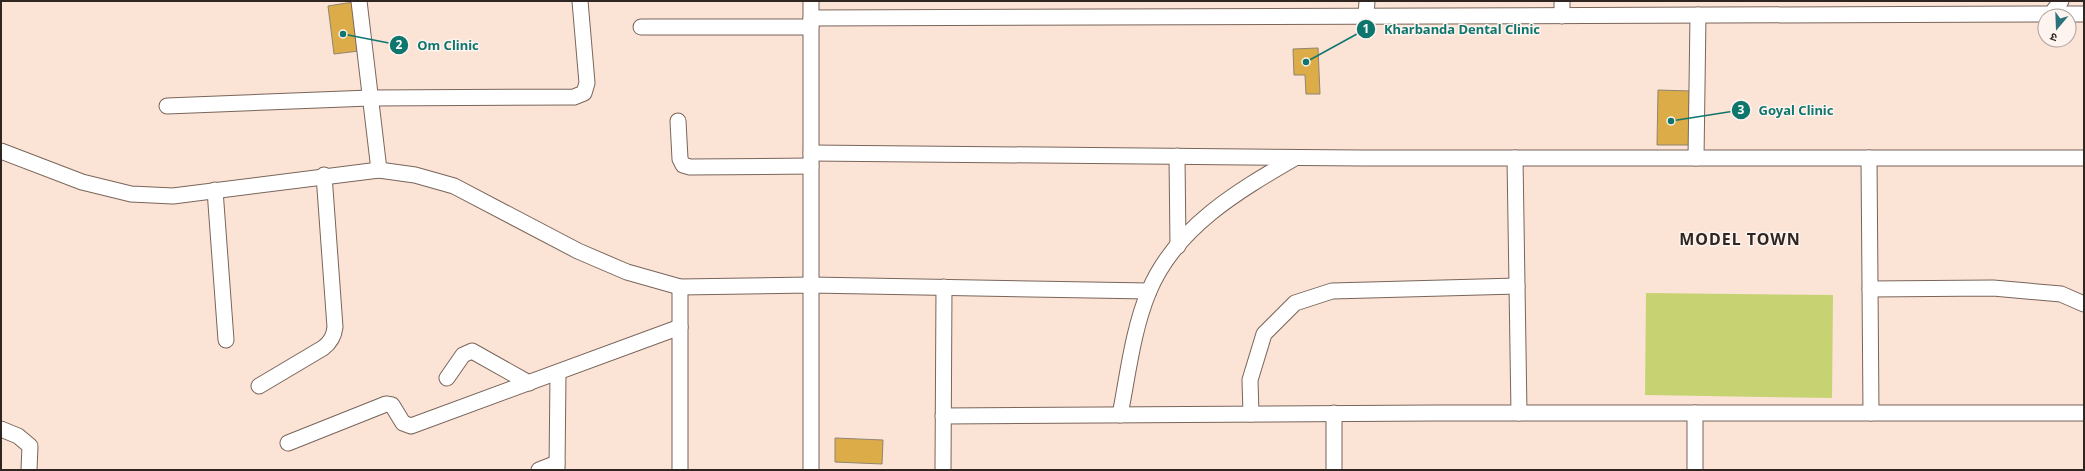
<svg xmlns="http://www.w3.org/2000/svg" width="2085" height="471" font-family="'Noto Sans','Noto Sans Devanagari',sans-serif">
<style>
.park{fill:#c7d372}
.building{fill:#dcac48;stroke:#908571}
.lines{fill:none;stroke-linecap:round;stroke-linejoin:round}
.minor-casing{stroke:#79655a;stroke-width:17}
.minor{stroke:#fff;stroke-width:15}
.labels{text-anchor:middle;stroke-width:3;stroke-linejoin:round;paint-order:stroke}
.district-label{font-size:16px;font-weight:bold;letter-spacing:1px;fill:#2f2621;stroke:#fef4ef}
.leader{fill:none;stroke:#0f766e;stroke-width:1.5}
.callout-dot{fill:#0f766e;stroke:#fef4ef;stroke-width:1.5}
.mark-label{font-size:12px;text-anchor:middle;font-weight:bold;fill:#fff}
.callout-label{font-size:13px;text-anchor:middle;font-weight:bold;fill:#0f766e;stroke:#fef4ef;stroke-width:3;stroke-linejoin:round;paint-order:stroke}
</style>
<rect width="100%" height="100%" fill="#fbe3d6"/>
<path class="park" d="M1646,293l187,2 -1,103 -187,-3z"/>
<g class="building">
<path d="M353,2l6,49 -25,3 -6,-48z"/>
<path d="M1318,48l2,46h-14l-1,-19h-11l-1,-26z"/>
<path d="M1658,90l33,1 -1,54h-33z"/>
<path d="M835,438l48,2 -1,24 -47,-2z"/>
</g>
<g class="lines">
<g class="minor-casing">
<g id="minor">
<path d="M359,1l20,169"/>
<path d="M1562,1v15"/>
<path d="M2051,14h33"/>
<path d="M1366,16l1,-15"/>
<path d="M811,18l1240,-4 10,-13"/>
<path d="M641,27h170"/>
<path d="M167,106l203,-8 204,-1 10,-4 3,-10 -7,-82"/>
<path d="M678,121l2,38 3,6 7,2 121,-1"/>
<path d="M1,151l81,31 49,12 42,2 206,-26 36,5 39,11 124,65 49,21 53,15 131,-2 338,6"/>
<path d="M811,153l551,5h722"/>
<path d="M1177,156l1,90"/>
<path d="M1515,158l4,255"/>
<path d="M1696,158l2,-143"/>
<path d="M1869,158l2,255"/>
<path d="M215,190l11,150"/>
<path d="M1870,289l123,-1 68,6 23,10"/>
<path d="M447,378l16,-23 9,-4 57,32"/>
<path d="M259,386l64,-38c8,-6 11,-12 12,-21l-11,-152"/>
<path d="M1695,413v57"/>
<path d="M1251,414l-1,-34 14,-46 31,-31 37,-12 185,-5"/>
<path d="M1120,415c8,-41 13,-86 29,-124 27,-64 89,-100 146,-133"/>
<path d="M943,416l492,-3h649"/>
<path d="M1,429l17,7 12,10 -1,24"/>
<path d="M288,443l98,-39 6,1 11,18 8,3 269,-99"/>
<path d="M539,470l18,-7"/>
<path d="M557,470l1,-97"/>
<path d="M680,470v-183"/>
<path d="M811,470v-469"/>
<path d="M943,470l1,-183"/>
<path d="M1334,470v-57"/>
</g>
</g>
<use href="#minor" class="minor"/>
</g>
<g class="labels">
<g class="district-label">
<text x="1740" y="245">MODEL TOWN</text>
</g>
</g>
<path class="leader" d="M1306 62L1366 29M343 34L399 45M1671 121L1741 110"/>
<g class="callout-dot">
<circle cx="1306" cy="62" r="4"/>
<circle cx="343" cy="34" r="4"/>
<circle cx="1671" cy="121" r="4"/>
<circle cx="1366" cy="29" r="10"/>
<circle cx="399" cy="45" r="10"/>
<circle cx="1741" cy="110" r="10"/>
</g>
<g class="mark-label">
<text x="1366" y="33">1</text>
<text x="399" y="49">2</text>
<text x="1741" y="114">3</text>
</g>
<g class="callout-label">
<text x="1462" y="34">Kharbanda Dental Clinic</text>
<text x="448" y="50">Om Clinic</text>
<text x="1796" y="115">Goyal Clinic</text>
</g>
<rect width="2085" height="471" fill="none" stroke="#2f2621" stroke-width="4"/>
<g transform="translate(2057 28) rotate(199)"><circle r="19" fill="#fef4ef" stroke="#aba29d"/>
<path d="M0-3L7 15L0 10L-7 15Z" fill="#2b727f"/>
<text y="-6" font-size="11" font-weight="bold" text-anchor="middle" fill="#2f2621">उ</text>
</g>
</svg>
